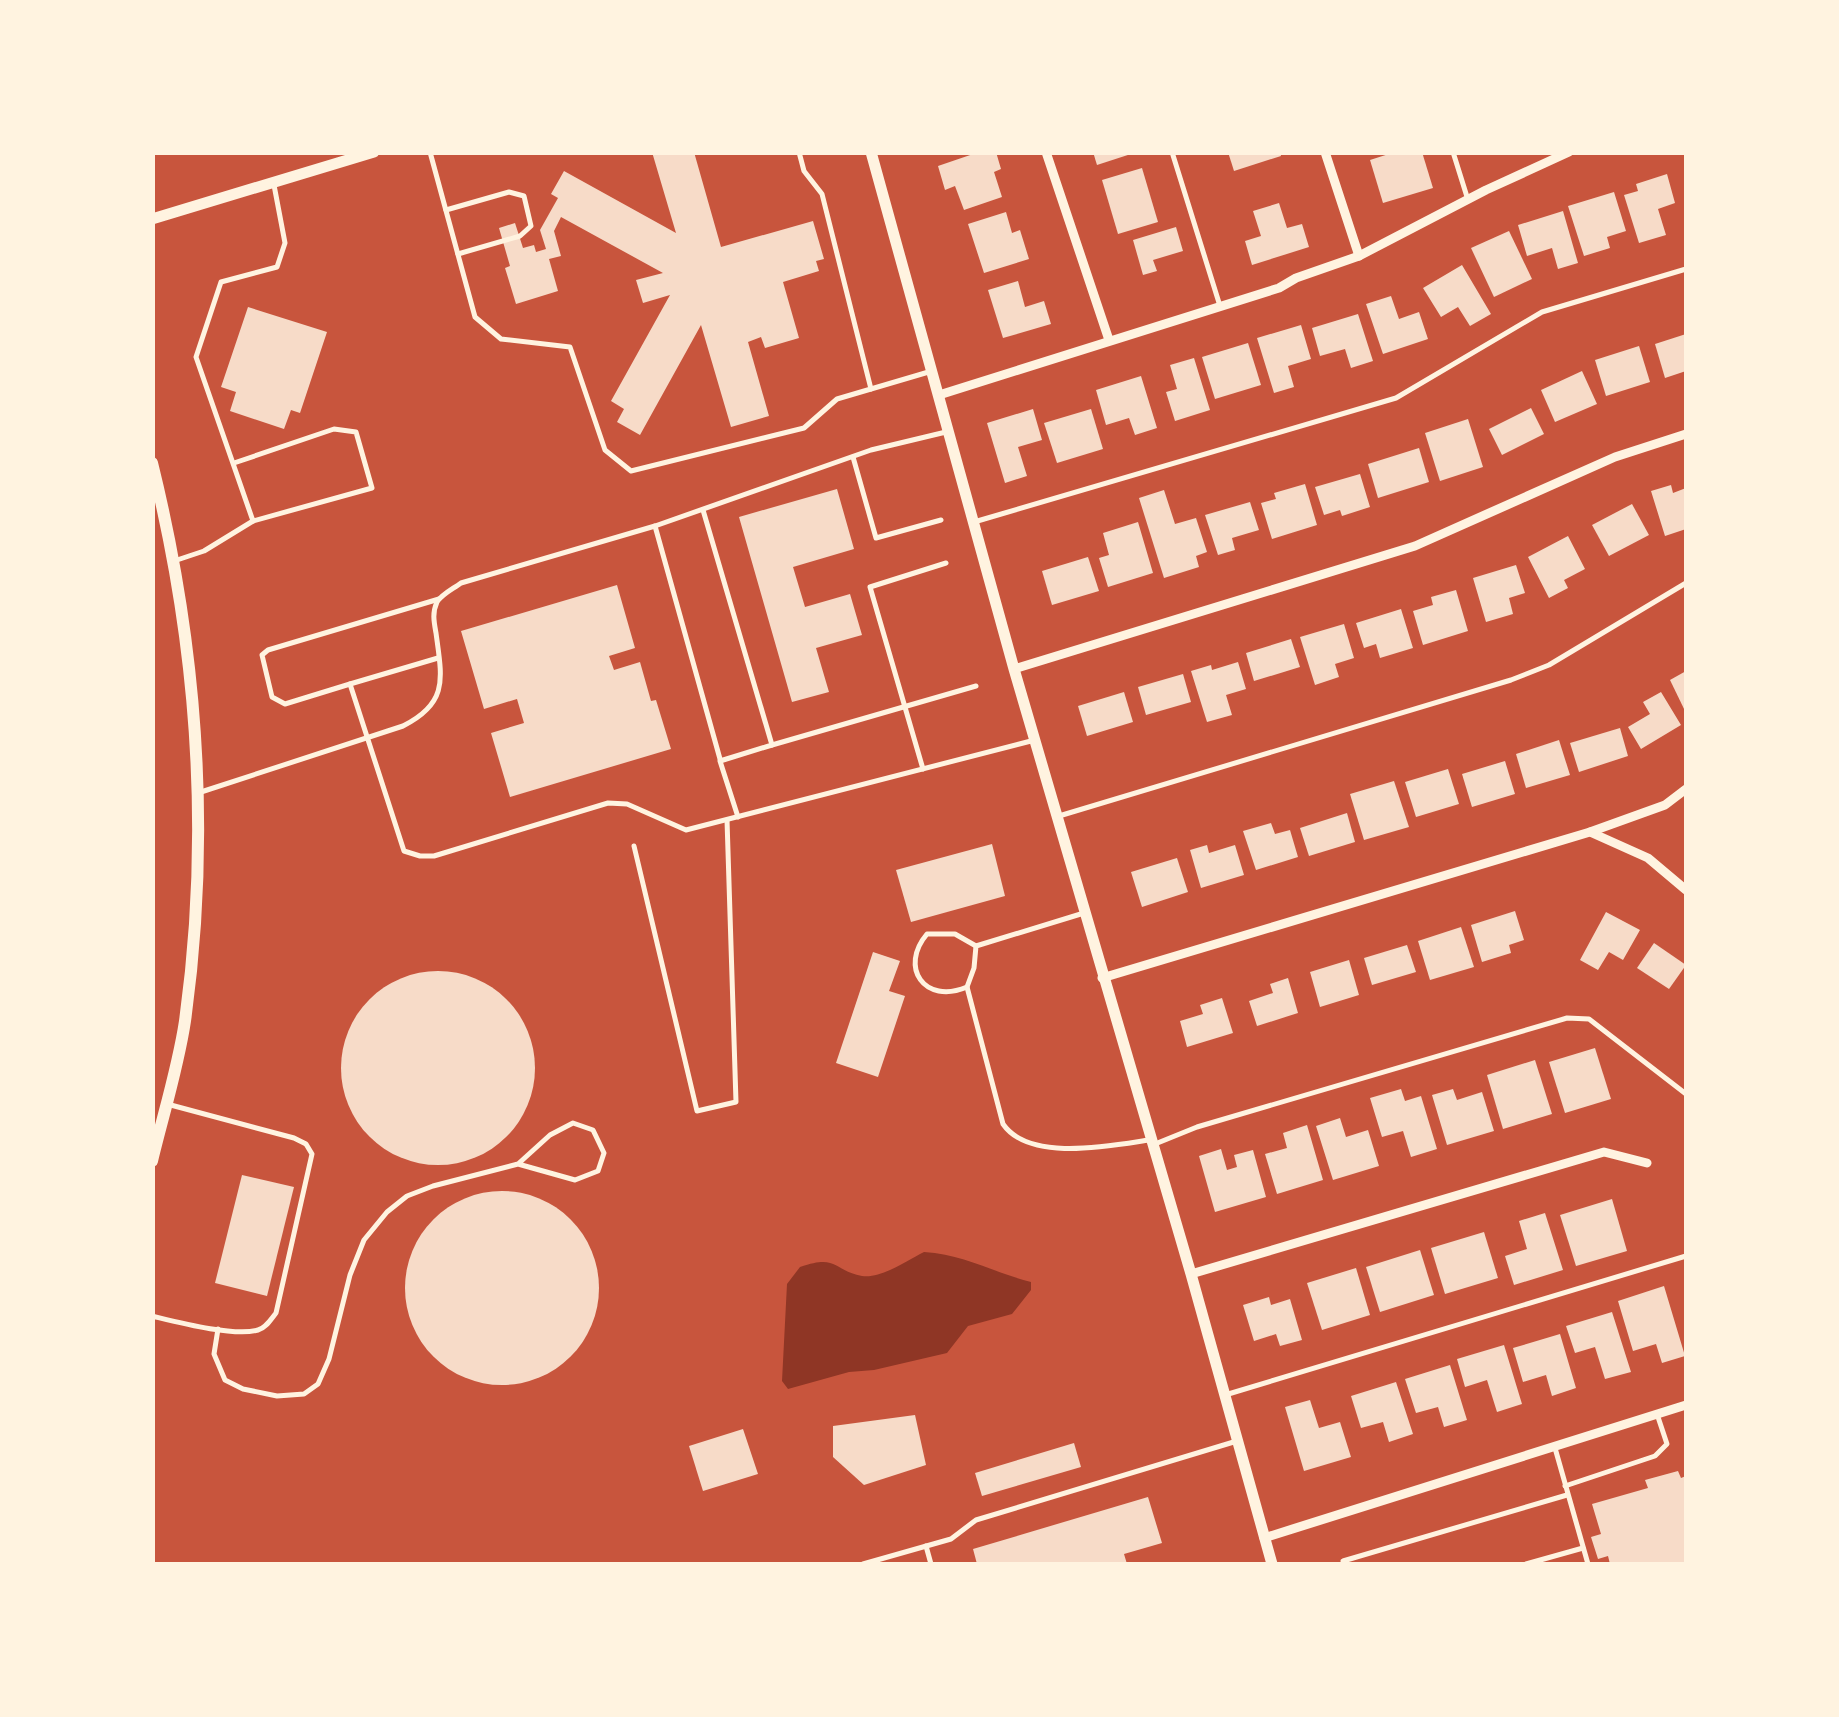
<svg xmlns="http://www.w3.org/2000/svg" width="1839" height="1717" font-family="Signika,sans-serif">
<style>
.water{fill:#8f3625}
.building{fill:#f7dbc8}
.lines{fill:none;stroke-linecap:round;stroke-linejoin:round}
.service{stroke:#fff3e0;stroke-width:5}
.minor{stroke:#fff3e0;stroke-width:9}
.tertiary{stroke:#fff3e0;stroke-width:11}
.secondary{stroke:#fff3e0;stroke-width:12}
</style>
<rect width="100%" height="100%" fill="#c8553d"/>
<path class="water" d="M924,1252c42,3 68,20 107,30v8l-19,24 -44,12 -21,27 -73,17 -25,2 -61,17 -6,-8 5,-97 13,-17c38,-13 32,3 62,9 19,3 46,-16 62,-24z"/>
<g class="building">
<path d="M652,152h42l27,95 92,-26 11,38 -8,2 3,10 -36,11 16,56 -34,10 -4,-11 -13,5 21,74 -38,11 -30,-102 -61,110 -23,-13 7,-13 -13,-8 59,-106 -27,8 -7,-23 27,-7 -102,-56 -7,14 7,25 -12,3 9,32 -42,13 -11,-36 5,-2 -11,-38 16,-5 8,25 11,-3 2,7 10,-3 -6,-19 18,-32 -7,-4 13,-23 112,62z"/>
<path d="M979,152h17l5,17 -7,3 8,25 -38,13 -9,-24 -10,4 -7,-24z"/>
<path d="M1093,152h41v1l-37,12z"/>
<path d="M1228,152h52l1,4 -47,15z"/>
<path d="M1395,152h27l11,36 -50,15 -13,-43z"/>
<path d="M1142,168l16,54 -40,12 -16,-54z"/>
<path d="M1667,174l8,29 -17,6 8,26 -27,8 -15,-48 14,-4 -2,-7z"/>
<path d="M1614,192l12,39 -19,6 3,11 -26,8 -16,-50z"/>
<path d="M1279,203l8,25 15,-4 7,23 -57,18 -7,-24 16,-5 -8,-25z"/>
<path d="M1563,211l15,52 -20,6 -6,-21 -25,8 -9,-31z"/>
<path d="M1006,212l6,21 8,-3 9,29 -45,14 -16,-49z"/>
<path d="M1176,227l7,24 -30,9 4,11 -14,4 -10,-35z"/>
<path d="M1509,231l23,48 -38,18 -23,-49z"/>
<path d="M1462,265l29,49 -21,12 -12,-19 -17,10 -18,-29z"/>
<path d="M1018,281l7,26 19,-6 7,23 -48,14 -15,-48z"/>
<path d="M1391,296l8,23 20,-7 9,27 -45,15 -17,-50z"/>
<path d="M248,307l79,25 -27,81 -9,-3 -7,19 -54,-18 6,-19 -15,-5z"/>
<path d="M1358,314l15,47 -22,7 -6,-19 -25,7 -8,-28z"/>
<path d="M1301,325l10,34 -23,7 6,21 -20,6 -17,-55z"/>
<path d="M1686,334v37l-21,7 -10,-34z"/>
<path d="M1248,343l13,42 -46,14 -13,-42z"/>
<path d="M1639,346l11,36 -44,14 -11,-36z"/>
<path d="M1194,358l16,52 -35,11 -9,-29 11,-3 -7,-24z"/>
<path d="M1582,371l15,33 -42,18 -14,-32z"/>
<path d="M1141,376l16,52 -22,7 -6,-17 -23,7 -10,-35z"/>
<path d="M1531,408l13,26 -42,21 -13,-26z"/>
<path d="M1033,409l9,31 -24,7 9,29 -22,7 -18,-60z"/>
<path d="M1091,409l12,40 -46,14 -13,-40z"/>
<path d="M1468,419l15,48 -43,14 -15,-48z"/>
<path d="M1419,448l10,34 -51,16 -10,-34z"/>
<path d="M1360,474l10,33 -28,9 -2,-6 -16,5 -9,-28z"/>
<path d="M1305,484l12,41 -45,14 -11,-36 15,-4 -2,-6z"/>
<path d="M1671,485l2,8 13,-5v41l-21,7 -14,-45z"/>
<path d="M837,489l17,60 -61,18 12,40 45,-13 12,41 -46,13 13,44 -37,10 -53,-185z"/>
<path d="M1164,490l11,34 21,-6 11,34 -11,4 3,11 -35,11 -25,-80z"/>
<path d="M1250,502l9,28 -27,8 3,12 -17,5 -13,-40z"/>
<path d="M1632,504l17,31 -40,21 -17,-31z"/>
<path d="M1138,522l15,51 -45,14 -9,-29 10,-3 -6,-22z"/>
<path d="M1568,536l17,33 -21,11 4,8 -19,10 -21,-41z"/>
<path d="M1088,557l11,34 -47,14 -10,-34z"/>
<path d="M1516,565l9,28 -16,5 4,16 -27,8 -13,-44z"/>
<path d="M617,585l18,63 -26,8 5,14 26,-8 11,39 5,-1 15,49 -161,48 -19,-64 33,-10 -7,-24 -33,10 -23,-78z"/>
<path d="M1456,590l12,41 -45,14 -10,-34 20,-6 -2,-8z"/>
<path d="M1401,609l12,39 -33,10 -4,-14 -12,4 -8,-25z"/>
<path d="M1344,624l10,34 -19,6 4,13 -24,8 -15,-48z"/>
<path d="M1291,639l9,28 -46,14 -8,-28z"/>
<path d="M1238,662l8,27 -20,6 6,20 -25,7 -16,-51 20,-6 1,5z"/>
<path d="M1686,671v42l-16,-33z"/>
<path d="M1183,674l8,28 -45,13 -8,-28z"/>
<path d="M1124,692l9,30 -46,14 -9,-30z"/>
<path d="M1661,692l20,33 -40,24 -13,-22 22,-13 -7,-12z"/>
<path d="M1620,728l8,28 -49,16 -9,-29z"/>
<path d="M1559,740l11,35 -44,13 -10,-34z"/>
<path d="M1505,761l10,33 -43,13 -10,-33z"/>
<path d="M1448,769l11,35 -43,13 -11,-35z"/>
<path d="M1394,781l15,46 -45,13 -14,-46z"/>
<path d="M1347,813l8,29 -46,14 -9,-28z"/>
<path d="M1271,823l4,11 15,-4 8,27 -42,13 -13,-39z"/>
<path d="M992,844l13,52 -94,26 -15,-52z"/>
<path d="M1207,845l2,8 26,-8 9,30 -43,13 -11,-38z"/>
<path d="M1177,858l11,34 -46,15 -11,-35z"/>
<path d="M1515,911l9,29 -15,5 2,8 -29,9 -11,-37z"/>
<path d="M1606,912l34,18 -17,30 -14,-8 -11,18 -18,-10z"/>
<path d="M1461,927l13,40 -44,13 -12,-39z"/>
<path d="M1654,943l32,22 -17,24 -32,-21z"/>
<path d="M1407,945l9,27 -44,13 -8,-27z"/>
<path d="M873,952l27,9 -11,30 16,5 -27,81 -42,-14z"/>
<path d="M1349,960l10,35 -39,12 -10,-35z"/>
<circle cx="438" cy="1068" r="97"/>
<path d="M1288,978l10,35 -41,13 -8,-25 24,-8 -3,-9z"/>
<path d="M1222,998l11,35 -46,14 -7,-26 23,-7 -3,-9z"/>
<path d="M1595,1048l16,51 -46,14 -16,-51z"/>
<path d="M1535,1060l17,54 -49,15 -16,-54z"/>
<path d="M1401,1089l4,12 16,-5 16,53 -26,8 -8,-26 -21,6 -12,-39z"/>
<path d="M1453,1089l4,11 25,-8 12,39 -47,14 -15,-50z"/>
<path d="M1340,1118l6,19 22,-7 11,36 -46,14 -17,-54z"/>
<path d="M1307,1125l16,55 -46,14 -12,-40 22,-6 -4,-15z"/>
<path d="M1221,1149l6,21 10,-3 -3,-12 19,-5 13,47 -51,15 -16,-56z"/>
<path d="M242,1175l52,12 -27,109 -52,-13z"/>
<circle cx="502" cy="1288" r="97"/>
<path d="M1612,1199l15,52 -51,15 -16,-51z"/>
<path d="M1545,1213l18,57 -49,15 -9,-29 22,-7 -8,-28z"/>
<path d="M1484,1232l14,46 -53,16 -14,-46z"/>
<path d="M1420,1250l14,45 -54,17 -14,-45z"/>
<path d="M1356,1268l14,47 -48,15 -15,-47z"/>
<path d="M1664,1286l21,70 -23,7 -6,-19 -23,7 -15,-50z"/>
<path d="M1269,1297l2,8 19,-6 12,41 -22,6 -4,-12 -22,7 -11,-36z"/>
<path d="M1612,1312l19,60 -26,7 -10,-32 -20,6 -9,-27z"/>
<path d="M1560,1334l16,54 -24,8 -6,-21 -23,7 -10,-34z"/>
<path d="M1504,1345l18,59 -25,8 -10,-32 -22,7 -8,-28z"/>
<path d="M1450,1365l17,55 -23,7 -6,-20 -22,6 -11,-34z"/>
<path d="M1396,1382l17,52 -24,8 -6,-20 -22,6 -10,-32z"/>
<path d="M1310,1400l9,28 21,-6 11,35 -47,14 -19,-64z"/>
<path d="M915,1415l11,50 -62,20 -31,-28v-31z"/>
<path d="M743,1429l15,45 -55,17 -14,-45z"/>
<path d="M1074,1443l7,24 -99,29 -7,-23z"/>
<path d="M1678,1471l3,7 5,-2v88h-76l-2,-8 -10,3 -7,-22 10,-3 -9,-30 56,-16 -3,-8z"/>
<path d="M1148,1497l14,46 -38,11 3,10h-150l-4,-15z"/>
</g>
<g class="lines">
<g class="service">
<path d="M430,152l45,165 26,22 69,8 35,103 26,21 173,-43 33,-29 95,-28"/>
<path d="M799,152l5,19 18,23 49,195"/>
<path d="M1172,152l48,154"/>
<path d="M1453,152l15,48"/>
<path d="M446,210l63,-18 15,4 7,30 -11,10 -62,18"/>
<path d="M853,457l23,81 65,-18"/>
<path d="M234,463l100,-34 22,3 16,56 -119,33"/>
<path d="M703,510l69,235 -52,16 18,56"/>
<path d="M974,522l422,-124 146,-86 144,-43"/>
<path d="M655,526l65,233"/>
<path d="M174,561l30,-10 49,-30 -57,-164 25,-75 56,-15 8,-24 -11,-58"/>
<path d="M439,599l-171,51 -6,5 10,42 13,7 65,-20 54,167 16,5h14l174,-53 19,1 59,26 345,-89"/>
<path d="M350,684l88,-26"/>
<path d="M772,745l204,-59"/>
<path d="M923,769l-53,-182 76,-24"/>
<path d="M201,792l202,-66c46,-23 39,-48 33,-93 -2,-11 -4,-20 1,-31 5,-8 16,-13 24,-19l194,-57 216,-76 75,-18"/>
<path d="M1059,816l452,-136 38,-15 137,-82"/>
<path d="M634,846l63,265 39,-9 -9,-282"/>
<path d="M1084,913l-108,33 -2,22 -7,19 36,137c26,38 106,22 146,16"/>
<path d="M967,987c-43,18 -68,-20 -40,-53h28l21,12"/>
<path d="M1155,1144l42,-17 370,-109 22,1 97,75"/>
<path d="M152,1316c25,6 82,21 106,14 8,-2 13,-11 18,-17l36,-159 -6,-10 -12,-6 -127,-34"/>
<path d="M218,1329l-4,25 11,26 18,9 34,7 27,-2 14,-10 11,-25 21,-84 14,-35 23,-28 20,-16 26,-10 85,-22 32,-29 23,-12 20,7 11,23 -6,18 -23,9 -57,-16"/>
<path d="M1225,1395l461,-139"/>
<path d="M1555,1448l33,116"/>
<path d="M1565,1486l90,-30 12,-12 -10,-30"/>
<path d="M926,1546l5,18"/>
<path d="M863,1564l88,-25 25,-19 261,-79"/>
<path d="M1344,1564l-1,-3 224,-66"/>
<path d="M1526,1564l57,-16"/>
</g>
<g class="minor">
<path d="M1046,152l63,188"/>
<path d="M1325,152l34,104"/>
<path d="M939,395l340,-107 17,-10 63,-22 127,-66 83,-38"/>
<path d="M1014,669l401,-123 200,-89 71,-23"/>
<path d="M1590,832l75,-27 21,-16"/>
<path d="M1102,978l488,-146 58,26 38,32"/>
<path d="M1191,1274l413,-122 43,11"/>
<path d="M1264,1538l422,-133"/>
</g>
<g class="tertiary">
<path d="M871,152l143,517 177,605 81,290"/>
<path d="M152,219l222,-67"/>
</g>
<path class="secondary" d="M152,463c45,182 59,371 33,558 -7,47 -22,94 -33,140"/>
</g>
<rect width="1839" height="1717" fill="none" stroke="#fff3e0" stroke-width="310"/>
</svg>
